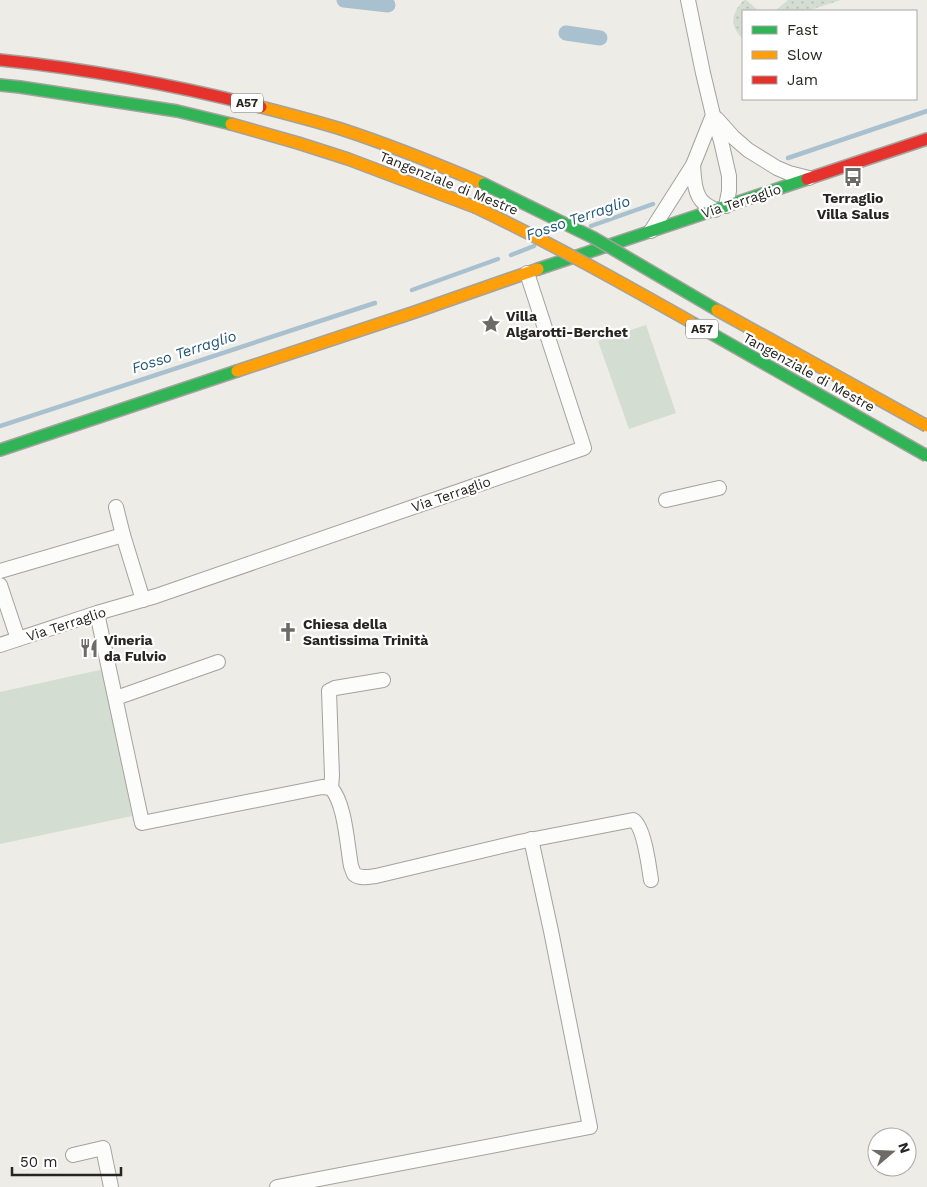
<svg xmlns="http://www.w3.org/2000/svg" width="927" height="1187" font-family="'Work Sans',sans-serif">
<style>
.grass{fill:url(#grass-dots)}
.pitch{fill:#d4ddd1}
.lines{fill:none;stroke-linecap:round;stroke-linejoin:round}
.stream{stroke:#a9c0cf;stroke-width:4.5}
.canal{stroke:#a9c0cf;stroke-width:15}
.street-casing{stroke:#a3a29d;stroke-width:16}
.fast-casing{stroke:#a3a29d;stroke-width:14}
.slow-casing{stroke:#a3a29d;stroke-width:14}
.jam-casing{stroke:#a3a29d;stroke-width:14}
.street{stroke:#fcfcfb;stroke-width:14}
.fast{stroke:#30b455;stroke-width:11}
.slow{stroke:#ff9f0a;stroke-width:11}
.jam{stroke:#e5322d;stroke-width:11}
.fast-bridge-casing{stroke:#a3a29d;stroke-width:14;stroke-linecap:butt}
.slow-bridge-casing{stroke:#a3a29d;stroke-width:14;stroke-linecap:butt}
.fast-bridge{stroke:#30b455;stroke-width:11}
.slow-bridge{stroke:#ff9f0a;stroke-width:11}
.labels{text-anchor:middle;stroke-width:4.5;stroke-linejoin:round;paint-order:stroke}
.shield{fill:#fff;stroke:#676663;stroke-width:1}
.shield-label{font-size:12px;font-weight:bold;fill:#262520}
.street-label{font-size:14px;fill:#262520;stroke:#fff}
.poi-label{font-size:14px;font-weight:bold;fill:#262520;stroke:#fff;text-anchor:start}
.water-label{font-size:15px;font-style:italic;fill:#1f5779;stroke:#fff}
</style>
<defs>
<pattern id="grass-dots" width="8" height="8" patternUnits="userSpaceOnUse" patternTransform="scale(1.25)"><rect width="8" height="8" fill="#d4ddd1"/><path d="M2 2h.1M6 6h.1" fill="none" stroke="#b6beb3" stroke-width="1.8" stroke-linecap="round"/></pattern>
</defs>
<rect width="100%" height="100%" fill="#eeece6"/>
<g class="grass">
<path d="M744,0h2l13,11h-16v28c-14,-14 -12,-25 1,-39z"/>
<path d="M788,0h53l-34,11h-32z"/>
</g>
<g class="pitch">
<path d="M646,325l30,88 -47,16 -31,-88z"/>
<path d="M104,669l28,147 -132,28v-152z"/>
</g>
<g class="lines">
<g class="stream">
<path d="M788,158l139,-47"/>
<path d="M591,226l62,-22"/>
<path d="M511,255l23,-9"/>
<path d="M412,290l86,-31"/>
<path d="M0,426l375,-123"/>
</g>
<g class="canal">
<path d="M344,0l44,5"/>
<path d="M566,33l34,5"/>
</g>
<g class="street-casing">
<g id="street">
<path d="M688,0l15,73 10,42 8,26 8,35v15l-3,15"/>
<path d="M717,119l16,18 15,13 29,18 12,5 20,5"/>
<path d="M693,165c1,12 1,30 11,38 3,3 8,5 11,7"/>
<path d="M651,231l42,-66 20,-50"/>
<path d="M666,500l53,-12"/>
<path d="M116,507l7,28 20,65"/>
<path d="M0,571l123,-36"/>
<path d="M0,585l18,54"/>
<path d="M97,613l45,210 180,-36 9,1c14,15 16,56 20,78l3,8c6,5 14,3 22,2l143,-34 114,-22c11,6 16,47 18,60"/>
<path d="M0,645l97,-32 59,-17 428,-148 -57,-175"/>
<path d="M116,698l102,-36"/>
<path d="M331,788l1,-12 -3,-85 6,-3 48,-8"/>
<path d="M73,1155l30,-7 8,39"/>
<path d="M277,1187l313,-60 -39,-196 -20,-92"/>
</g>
</g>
<g class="fast-casing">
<g id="fast">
<path d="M0,85l20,2 157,24 54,13"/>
<path d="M538,269l269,-90"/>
<path d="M0,450l237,-79"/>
</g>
</g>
<g class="slow-casing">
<g id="slow">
<path d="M261,107c27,7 54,14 80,22 49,16 96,35 143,55"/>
<path d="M231,124l67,19 50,16 127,48"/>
<path d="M237,371l178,-59 123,-43"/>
</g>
</g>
<g class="jam-casing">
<g id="jam">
<path d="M0,60c88,9 175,25 261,47"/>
<path d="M807,179l120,-40"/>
</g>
</g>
<use href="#street" class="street"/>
<use href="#fast" class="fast"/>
<use href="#slow" class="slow"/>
<use href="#jam" class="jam"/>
<g class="fast-bridge-casing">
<g id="fast-bridge">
<path d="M484,184l110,54 123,72"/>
<path d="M691,322l236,134"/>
</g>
</g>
<g class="slow-bridge-casing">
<g id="slow-bridge">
<path d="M475,207c74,35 145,75 216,115"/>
<path d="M717,310l210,116"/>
</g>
</g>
<use href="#fast-bridge" class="fast-bridge"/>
<use href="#slow-bridge" class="slow-bridge"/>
</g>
<defs>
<g id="bus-bare" transform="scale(1.5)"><path d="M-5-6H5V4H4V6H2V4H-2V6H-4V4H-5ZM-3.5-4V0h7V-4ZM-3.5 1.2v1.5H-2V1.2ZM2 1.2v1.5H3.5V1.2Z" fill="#6c6b65" stroke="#fff" stroke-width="2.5" paint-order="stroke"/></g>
<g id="sight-bare" transform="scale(1.5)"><path d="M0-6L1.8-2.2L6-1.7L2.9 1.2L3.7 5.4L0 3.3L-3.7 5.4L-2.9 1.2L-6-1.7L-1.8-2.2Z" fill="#6c6b65" stroke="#fff" stroke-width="2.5" paint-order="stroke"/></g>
<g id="church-bare" transform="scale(1.5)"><path d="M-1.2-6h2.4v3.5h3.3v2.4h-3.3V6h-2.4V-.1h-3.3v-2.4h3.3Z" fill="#6c6b65" stroke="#fff" stroke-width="2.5" paint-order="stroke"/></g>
<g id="restaurant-bare" transform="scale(1.5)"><path d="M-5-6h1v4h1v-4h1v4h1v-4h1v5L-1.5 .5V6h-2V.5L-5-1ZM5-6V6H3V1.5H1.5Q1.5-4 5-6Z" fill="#6c6b65" stroke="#fff" stroke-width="2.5" paint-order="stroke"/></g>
</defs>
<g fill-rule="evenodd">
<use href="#bus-bare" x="853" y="177"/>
<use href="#sight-bare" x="491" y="324"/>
<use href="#church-bare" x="288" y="632"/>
<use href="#restaurant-bare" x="89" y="648"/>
</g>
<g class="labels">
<g class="shield">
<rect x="231" y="93.5" width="32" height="19" rx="4"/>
<rect x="686" y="319.5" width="32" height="19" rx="4"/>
</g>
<g class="shield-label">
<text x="247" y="107">A57</text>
<text x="702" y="333">A57</text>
</g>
<g class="street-label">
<text transform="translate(449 183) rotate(22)" y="5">Tangenziale di Mestre</text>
<text transform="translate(741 201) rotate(-18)" y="5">Via Terraglio</text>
<text transform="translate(809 372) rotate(29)" y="5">Tangenziale di Mestre</text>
<text transform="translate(451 494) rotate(-19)" y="5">Via Terraglio</text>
<text transform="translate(66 624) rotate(-18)" y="5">Via Terraglio</text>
</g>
<g class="poi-label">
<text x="853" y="203" text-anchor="middle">Terraglio<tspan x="853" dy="16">Villa Salus</tspan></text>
<text x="506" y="321">Villa<tspan x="506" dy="16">Algarotti-Berchet</tspan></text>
<text x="303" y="629">Chiesa della<tspan x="303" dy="16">Santissima Trinità</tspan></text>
<text x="104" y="645">Vineria<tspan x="104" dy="16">da Fulvio</tspan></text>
</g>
<g class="water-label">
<text transform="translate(578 218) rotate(-19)" y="5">Fosso Terraglio</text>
<text transform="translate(184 352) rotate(-18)" y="5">Fosso Terraglio</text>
</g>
</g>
<rect x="742" y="10" width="175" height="90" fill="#ffffff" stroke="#a8a8a6"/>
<rect x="752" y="26" width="25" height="8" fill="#30b455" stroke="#a8a8a6"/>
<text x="787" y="35" font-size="15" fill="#262520">Fast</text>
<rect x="752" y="51" width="25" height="8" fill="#ff9f0a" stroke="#a8a8a6"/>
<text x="787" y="60" font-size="15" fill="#262520">Slow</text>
<rect x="752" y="76" width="25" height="8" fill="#e5322d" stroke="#a8a8a6"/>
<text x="787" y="85" font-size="15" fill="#262520">Jam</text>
<g transform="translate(892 1152) rotate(71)"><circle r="24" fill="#ffffff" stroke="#a8a8a6"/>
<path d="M0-4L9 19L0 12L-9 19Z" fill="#6c6b65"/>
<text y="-8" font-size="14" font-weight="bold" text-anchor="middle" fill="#262520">N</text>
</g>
<path d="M12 1167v8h109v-8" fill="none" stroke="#262520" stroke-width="2.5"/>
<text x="20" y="1167" font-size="15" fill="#262520" stroke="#ffffff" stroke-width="4" paint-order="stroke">50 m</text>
</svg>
